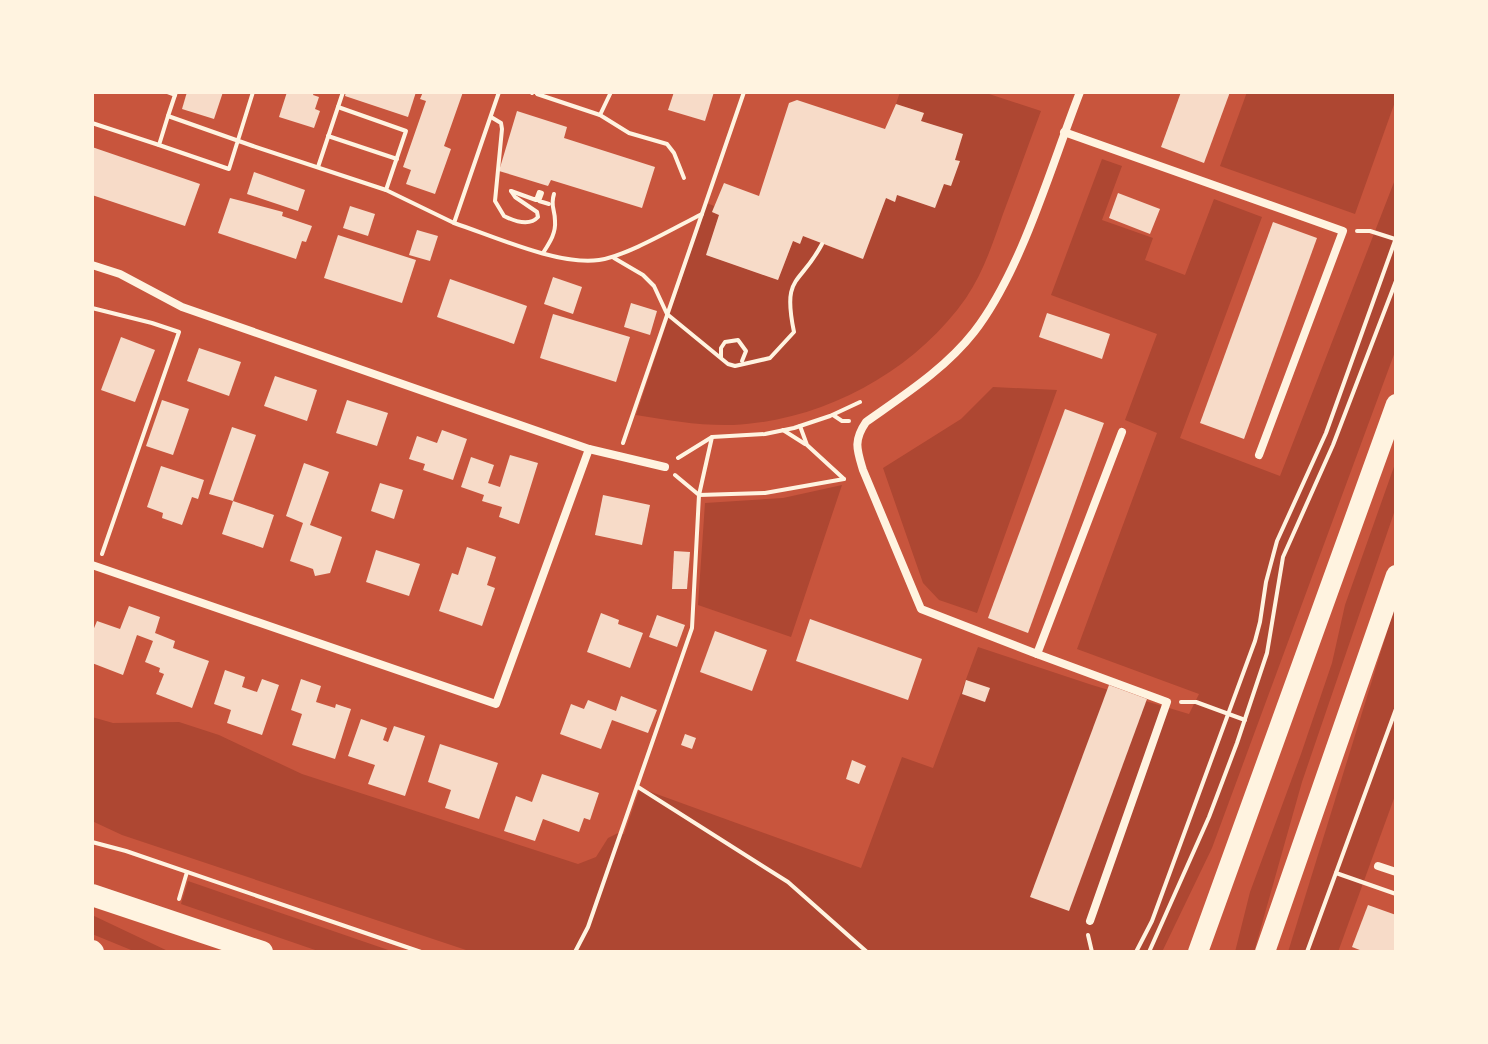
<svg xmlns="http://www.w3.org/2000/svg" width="1488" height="1044" font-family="Quicksand,sans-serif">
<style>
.green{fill:#ae4732}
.building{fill:#f7dbc8}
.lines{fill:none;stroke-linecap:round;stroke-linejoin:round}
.path{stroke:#fff3e0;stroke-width:4}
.minor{stroke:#fff3e0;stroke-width:8}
.primary{stroke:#fff3e0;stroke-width:20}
.trunk{stroke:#fff3e0;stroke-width:22}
</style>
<rect width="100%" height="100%" fill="#c8553d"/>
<g class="green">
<path d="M900,92h83l58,19c-13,35 -25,69 -38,103 -10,29 -20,59 -37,84 -52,74 -143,123 -233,127 -33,1 -66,-5 -97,-10l71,-212 7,3 -2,6 7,3 -12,40 71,25 15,-39 7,2 3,-7 59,23 24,-61 9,4 2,-7 47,-11 7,1 8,-23 -4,-2 -34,-39 3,-8 -28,-9z"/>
<path d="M1247,92h149v7l-41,115 -135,-48z"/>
<path d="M1102,159l20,7 -20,54 51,18 -8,22 40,15 29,-76 48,18 -82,221 100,38 116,-299v172l-184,499 -50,104h-690l-350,-117 -30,-14v-104l21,6 66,-1 40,13 83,39 276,90 18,-7 12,-19 10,-5 6,1 16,-46 221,80 41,-111 31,11 45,-121 114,38 97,29 10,-20 -122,-45 80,-216 -32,-13 32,-86 -106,-39z"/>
<path d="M993,387l64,3 -80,223 -38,-13 -16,-17 -40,-115 78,-49z"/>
<path d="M1396,461v46l-94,275 -48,170h-19l15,-60 51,-138 31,-91 13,-58z"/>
<path d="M842,485l-51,152 -93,-32 7,-102 78,-5z"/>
<path d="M1396,603v190l-58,159h-50z"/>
<path d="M188,881l206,71h-73l-140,-48z"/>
<path d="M92,915l78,37h-34l-44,-18z"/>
</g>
<g class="building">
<path d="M187,92h36l-9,27 -32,-10z"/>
<path d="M287,92h27l-1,3 6,2 -4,12 5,2 -6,17 -35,-11z"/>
<path d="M346,92h70l-8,25 -63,-21z"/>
<path d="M423,92h40l-19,54 7,3 -16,45 -29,-10 5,-14 -8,-3 23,-66 -6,-2z"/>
<path d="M674,92h40l-9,29 -37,-11z"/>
<path d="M1181,92h49l-26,71 -43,-16z"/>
<path d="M797,100l88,29 11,-25 28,9 -3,8 42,13 -8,26 5,1 -9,25 -7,-2 -9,24 -38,-13 -2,7 -9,-4 -23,61 -60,-23 -3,8 -7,-3 -15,39 -72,-25 13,-40 -7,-3 12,-29 35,13 30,-93z"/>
<path d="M517,111l50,16 -3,11 91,29 -13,41 -91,-28 -3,6 -49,-15z"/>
<path d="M92,147l108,37 -15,42 -93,-31z"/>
<path d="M254,172l51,18 -7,21 -51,-17z"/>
<path d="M1118,193l42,16 -10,25 -41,-16z"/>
<path d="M230,198l53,14 -1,4 30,10 -6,16 -4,-1 -6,18 -78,-26z"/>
<path d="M350,206l25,8 -7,22 -25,-8z"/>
<path d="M1273,222l44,16 -73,201 -44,-16z"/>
<path d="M417,230l21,6 -8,25 -21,-6z"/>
<path d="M338,235l78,25 -14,43 -78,-25z"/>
<path d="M553,277l29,10 -9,27 -29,-10z"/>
<path d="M450,279l77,27 -13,38 -77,-27z"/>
<path d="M631,303l26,8 -7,24 -26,-8z"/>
<path d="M1047,313l63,21 -8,25 -63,-22z"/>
<path d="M553,314l77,23 -14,45 -76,-24z"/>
<path d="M121,337l34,13 -20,52 -34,-12z"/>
<path d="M199,348l42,14 -12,34 -42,-15z"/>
<path d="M275,376l42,14 -10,31 -43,-15z"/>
<path d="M162,400l27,9 -16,46 -27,-9z"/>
<path d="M347,400l41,13 -11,33 -41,-13z"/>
<path d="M1065,409l39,14 -76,210 -40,-15z"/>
<path d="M232,427l24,8 -23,66 -24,-7z"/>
<path d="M442,430l25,9 -14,41 -30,-10 2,-6 -16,-5 8,-23 20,7z"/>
<path d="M510,455l28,8 -19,61 -20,-7 3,-10 -20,-6 2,-6 -23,-8 10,-30 23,8 -6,18 12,4z"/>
<path d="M304,463l25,9 -19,53 32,12 -12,36 -15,3 -2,-7 -23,-8 13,-38 -17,-7z"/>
<path d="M161,466l43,14 -6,19 -6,-2 -10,28 -20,-7 1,-5 -16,-6z"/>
<path d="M380,483l23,7 -9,29 -23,-8z"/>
<path d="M603,495l47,10 -8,40 -47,-10z"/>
<path d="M233,501l41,14 -11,33 -41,-14z"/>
<path d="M467,547l29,10 -9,28 8,3 -13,38 -43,-15 13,-38 6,2z"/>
<path d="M376,550l44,14 -11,32 -43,-14z"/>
<path d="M674,551l16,1 -3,37h-15z"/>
<path d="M129,606l31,11 -5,16 20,8 -2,7 36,13 -17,47 -36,-14 8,-20 -5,-2 1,-4 -15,-6 8,-21 -16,-6 -14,40 -31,-12v-30l5,-12 23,8z"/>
<path d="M601,613l18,7 -1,4 25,9 -13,35 -43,-16z"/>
<path d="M657,615l28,10 -8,22 -28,-10z"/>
<path d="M810,619l112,40 -14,41 -112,-39z"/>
<path d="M715,631l52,19 -15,41 -52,-19z"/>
<path d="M225,670l20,7 -3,10 15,5 5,-13 17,6 -17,50 -35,-12 4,-13 -17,-6z"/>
<path d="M301,679l20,7 -5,16 19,6 1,-4 15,5 -16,50 -43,-14 10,-31 -11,-4z"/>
<path d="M966,680l24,8 -5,14 -23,-8z"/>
<path d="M1109,685l38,14 -78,212 -39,-14z"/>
<path d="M621,696l36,14 -9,23 -36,-13 -11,29 -41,-15 11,-30 13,5 4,-9 28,11z"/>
<path d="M361,719l26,9 -4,12 5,2 6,-16 31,10 -20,60 -37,-12 7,-19 -27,-9z"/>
<path d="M685,734l11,4 -4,11 -11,-4z"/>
<path d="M440,744l58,19 -19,56 -34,-11 6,-18 -23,-8z"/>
<path d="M852,760l14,6 -7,18 -13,-5z"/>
<path d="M542,774l57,19 -9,27 -6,-2 -5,14 -36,-13 -8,22 -31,-10 12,-35 16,6z"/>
<path d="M1368,905l28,10v37h-31l-13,-5z"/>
</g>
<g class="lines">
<g class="path">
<path d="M167,92l8,3"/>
<path d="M253,92l-24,77 -70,-24 9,-29 85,30 133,44 68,33"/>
<path d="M499,92l-45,131c39,13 105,43 145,37 28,-4 75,-32 103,-46"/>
<path d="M538,92l-1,2 63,21 29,18 38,11 7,9 10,25"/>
<path d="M532,93l1,-1"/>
<path d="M338,107l5,-15"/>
<path d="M600,115l11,-23"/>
<path d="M168,116l8,-24"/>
<path d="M491,117l10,6 1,6 -7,72 9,15c10,5 25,11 34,1l-1,-5 -22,-15 -4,-6"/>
<path d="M92,123l67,22"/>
<path d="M328,136l69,23"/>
<path d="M318,167l20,-60 68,24 -20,59"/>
<path d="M511,191l25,9 3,-8 3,1 -3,8 10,3"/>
<path d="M1357,231h13l25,8"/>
<path d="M543,253c7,-11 13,-20 12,-32 0,-12 -5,-15 -1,-27"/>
<path d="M614,258l29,17 11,11 13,28 61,50 7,2 35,-8 24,-26c-12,-58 6,-46 28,-88"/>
<path d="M92,308l60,15 27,9 -77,222"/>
<path d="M721,357v-9l4,-6 13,-2 8,11 -4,10"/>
<path d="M833,415l9,6h7"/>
<path d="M800,426l7,19 37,34"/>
<path d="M783,430l22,14"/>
<path d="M623,443l121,-351"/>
<path d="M678,458l34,-21 53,-3 29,-6 36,-12 30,-14"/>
<path d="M675,475l24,20 66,-2 79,-14"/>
<path d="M1181,702h15l49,18"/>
<path d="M638,787l150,95 79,70"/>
<path d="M92,842l34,9 295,101"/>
<path d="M1336,873l60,21"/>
<path d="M179,899l8,-27"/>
<path d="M1088,935l4,17"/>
<path d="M575,952l13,-25 104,-299 7,-133 13,-58"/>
<path d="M1136,952l16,-31 103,-280 5,-19 6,-40 11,-41 49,-108 70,-195"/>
<path d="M1149,952l60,-135 28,-74 30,-90 16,-96 50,-112 63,-164"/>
<path d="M1307,952l89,-243"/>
</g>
<g class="minor">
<path d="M1080,92c-29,74 -58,178 -106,240 -29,37 -70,63 -108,90 -13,19 -9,28 -3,48l58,139 116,45 85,-222"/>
<path d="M1064,132l279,99 -84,224"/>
<path d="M92,265l28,9 62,33 407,142 76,18"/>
<path d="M92,565l404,139 93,-255"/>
<path d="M1037,654l130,48 -77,219"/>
<path d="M1378,866l18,6"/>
</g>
<g class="primary">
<path d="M1198,952l198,-548"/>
<path d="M1265,952l131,-377"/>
</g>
<g class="trunk">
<path d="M92,895l170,57"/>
<path d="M92,951l1,1"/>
</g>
</g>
<rect width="1488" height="1044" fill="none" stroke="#fff3e0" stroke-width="188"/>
</svg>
